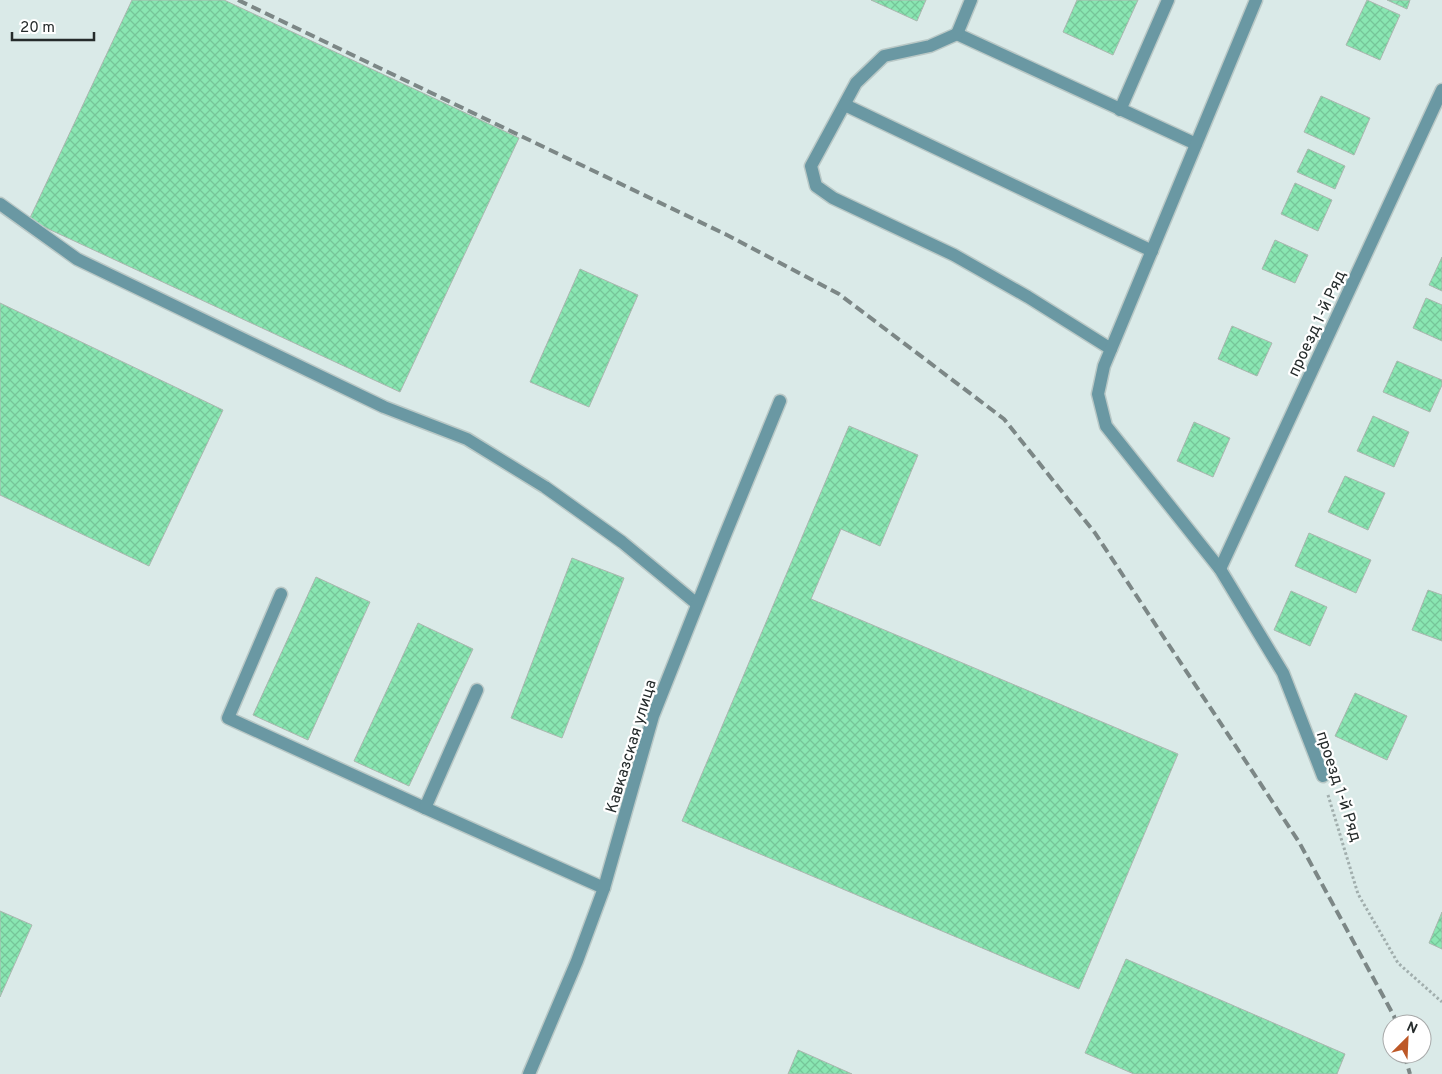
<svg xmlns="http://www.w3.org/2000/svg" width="1442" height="1074" font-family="Overpass,sans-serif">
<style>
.building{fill:url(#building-cross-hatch);stroke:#aab7af}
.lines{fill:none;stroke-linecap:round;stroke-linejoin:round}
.service-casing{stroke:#b9c8c6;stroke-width:15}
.minor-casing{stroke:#b9c8c6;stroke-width:15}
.path{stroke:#a1aead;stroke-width:3;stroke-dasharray:2.5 2.5;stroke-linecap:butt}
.service{stroke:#6a98a3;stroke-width:12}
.minor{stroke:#6a98a3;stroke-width:12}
.rail{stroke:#7c8786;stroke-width:4;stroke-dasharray:10 5;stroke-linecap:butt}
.labels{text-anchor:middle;stroke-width:4.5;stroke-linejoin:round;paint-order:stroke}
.street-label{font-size:16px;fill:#252b2b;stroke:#fff}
</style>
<defs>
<pattern id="building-cross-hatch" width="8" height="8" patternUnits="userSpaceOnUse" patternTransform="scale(1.25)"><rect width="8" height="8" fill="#89e6b2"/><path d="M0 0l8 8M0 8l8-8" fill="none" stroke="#76c599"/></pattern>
</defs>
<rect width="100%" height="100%" fill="#daeae8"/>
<g class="building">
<path d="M132,0h92l295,138 -119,254 -371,-172z"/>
<path d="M871,0h55l-9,21z"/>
<path d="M1077,0h61l-25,55 -50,-23z"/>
<path d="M1367,0l33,15 -20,45 -34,-15z"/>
<path d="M1387,0h23l-3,9z"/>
<path d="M1321,96l49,22 -16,37 -50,-23z"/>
<path d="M1308,149l37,17 -10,23 -38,-17z"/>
<path d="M1295,183l37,17 -14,31 -37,-17z"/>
<path d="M1275,240l33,15 -13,28 -33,-14z"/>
<path d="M1442,257v34l-13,-6z"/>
<path d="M580,269l58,26 -49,112 -59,-25z"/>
<path d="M1426,298l16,7v36l-29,-13z"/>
<path d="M0,303l223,107 -74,156 -149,-71z"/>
<path d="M1232,326l40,17 -15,33 -39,-17z"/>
<path d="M1397,361l45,19v5l-12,27 -47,-20z"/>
<path d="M1373,416l36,16 -15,35 -37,-16z"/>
<path d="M1194,422l36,16 -17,39 -36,-16z"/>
<path d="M849,426l69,29 -38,91 -39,-17 -30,70 367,155 -99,235 -397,-168z"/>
<path d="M1345,476l40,17 -17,37 -40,-18z"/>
<path d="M1309,533l62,27 -15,33 -61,-27z"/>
<path d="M572,558l52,20 -62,160 -51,-20z"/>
<path d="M316,577l54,25 -62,138 -55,-25z"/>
<path d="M1428,590l14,5v46l-30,-11z"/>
<path d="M1291,591l36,16 -17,39 -36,-16z"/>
<path d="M418,623l55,26 -64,137 -55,-25z"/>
<path d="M1355,693l52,23 -20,44 -52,-24z"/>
<path d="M0,911l32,14 -32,72z"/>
<path d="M1442,912v37l-13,-6z"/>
<path d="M1126,959l219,95 -8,20h-203l-49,-21z"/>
<path d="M798,1050l54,24h-64z"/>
</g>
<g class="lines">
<g class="service-casing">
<g id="service">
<path d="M971,0l-14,34 239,110"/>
<path d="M957,34l-27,12 -46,10 -28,27 -45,83 5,20 17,12 121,57 74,42 83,52"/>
<path d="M845,105l307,146"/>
<path d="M1120,110l48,-110"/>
<path d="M0,204l77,55 307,148 83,32 78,48 77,55 75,62"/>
<path d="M281,594l-53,124 197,90"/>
<path d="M477,690l-52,118 179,80"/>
</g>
</g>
<g class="minor-casing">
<g id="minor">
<path d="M1256,0l-152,366 -6,28 8,32 114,143 63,104 40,103"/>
<path d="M1220,569l222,-479"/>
<path d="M529,1074l48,-113 27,-73 49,-172 70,-176 57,-139"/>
</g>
</g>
<path class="path" d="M1328,795l30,99 40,69 44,39"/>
<use href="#service" class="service"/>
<use href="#minor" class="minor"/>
<g class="rail">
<path d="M238,0l489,235 112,59 165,125 91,114 204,309 95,174 2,8"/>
<path d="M1404,1054l6,20"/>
</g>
</g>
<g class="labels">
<g class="street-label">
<text transform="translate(1316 323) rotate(-65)" y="6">проезд 1-й Ряд</text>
<text transform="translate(630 746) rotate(-73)" y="6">Кавказская улица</text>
<text transform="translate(1340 786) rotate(72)" y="6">проезд 1-й Ряд</text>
</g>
</g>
<g transform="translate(1407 1039) rotate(24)"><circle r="24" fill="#ffffff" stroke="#a8aaaa"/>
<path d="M0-4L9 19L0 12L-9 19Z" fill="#bd5827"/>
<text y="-8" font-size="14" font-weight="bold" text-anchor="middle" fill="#252b2b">N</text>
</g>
<path d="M12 32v8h82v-8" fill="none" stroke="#252b2b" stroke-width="2.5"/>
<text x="20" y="32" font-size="15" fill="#252b2b" stroke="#ffffff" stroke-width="4" paint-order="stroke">20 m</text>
</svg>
